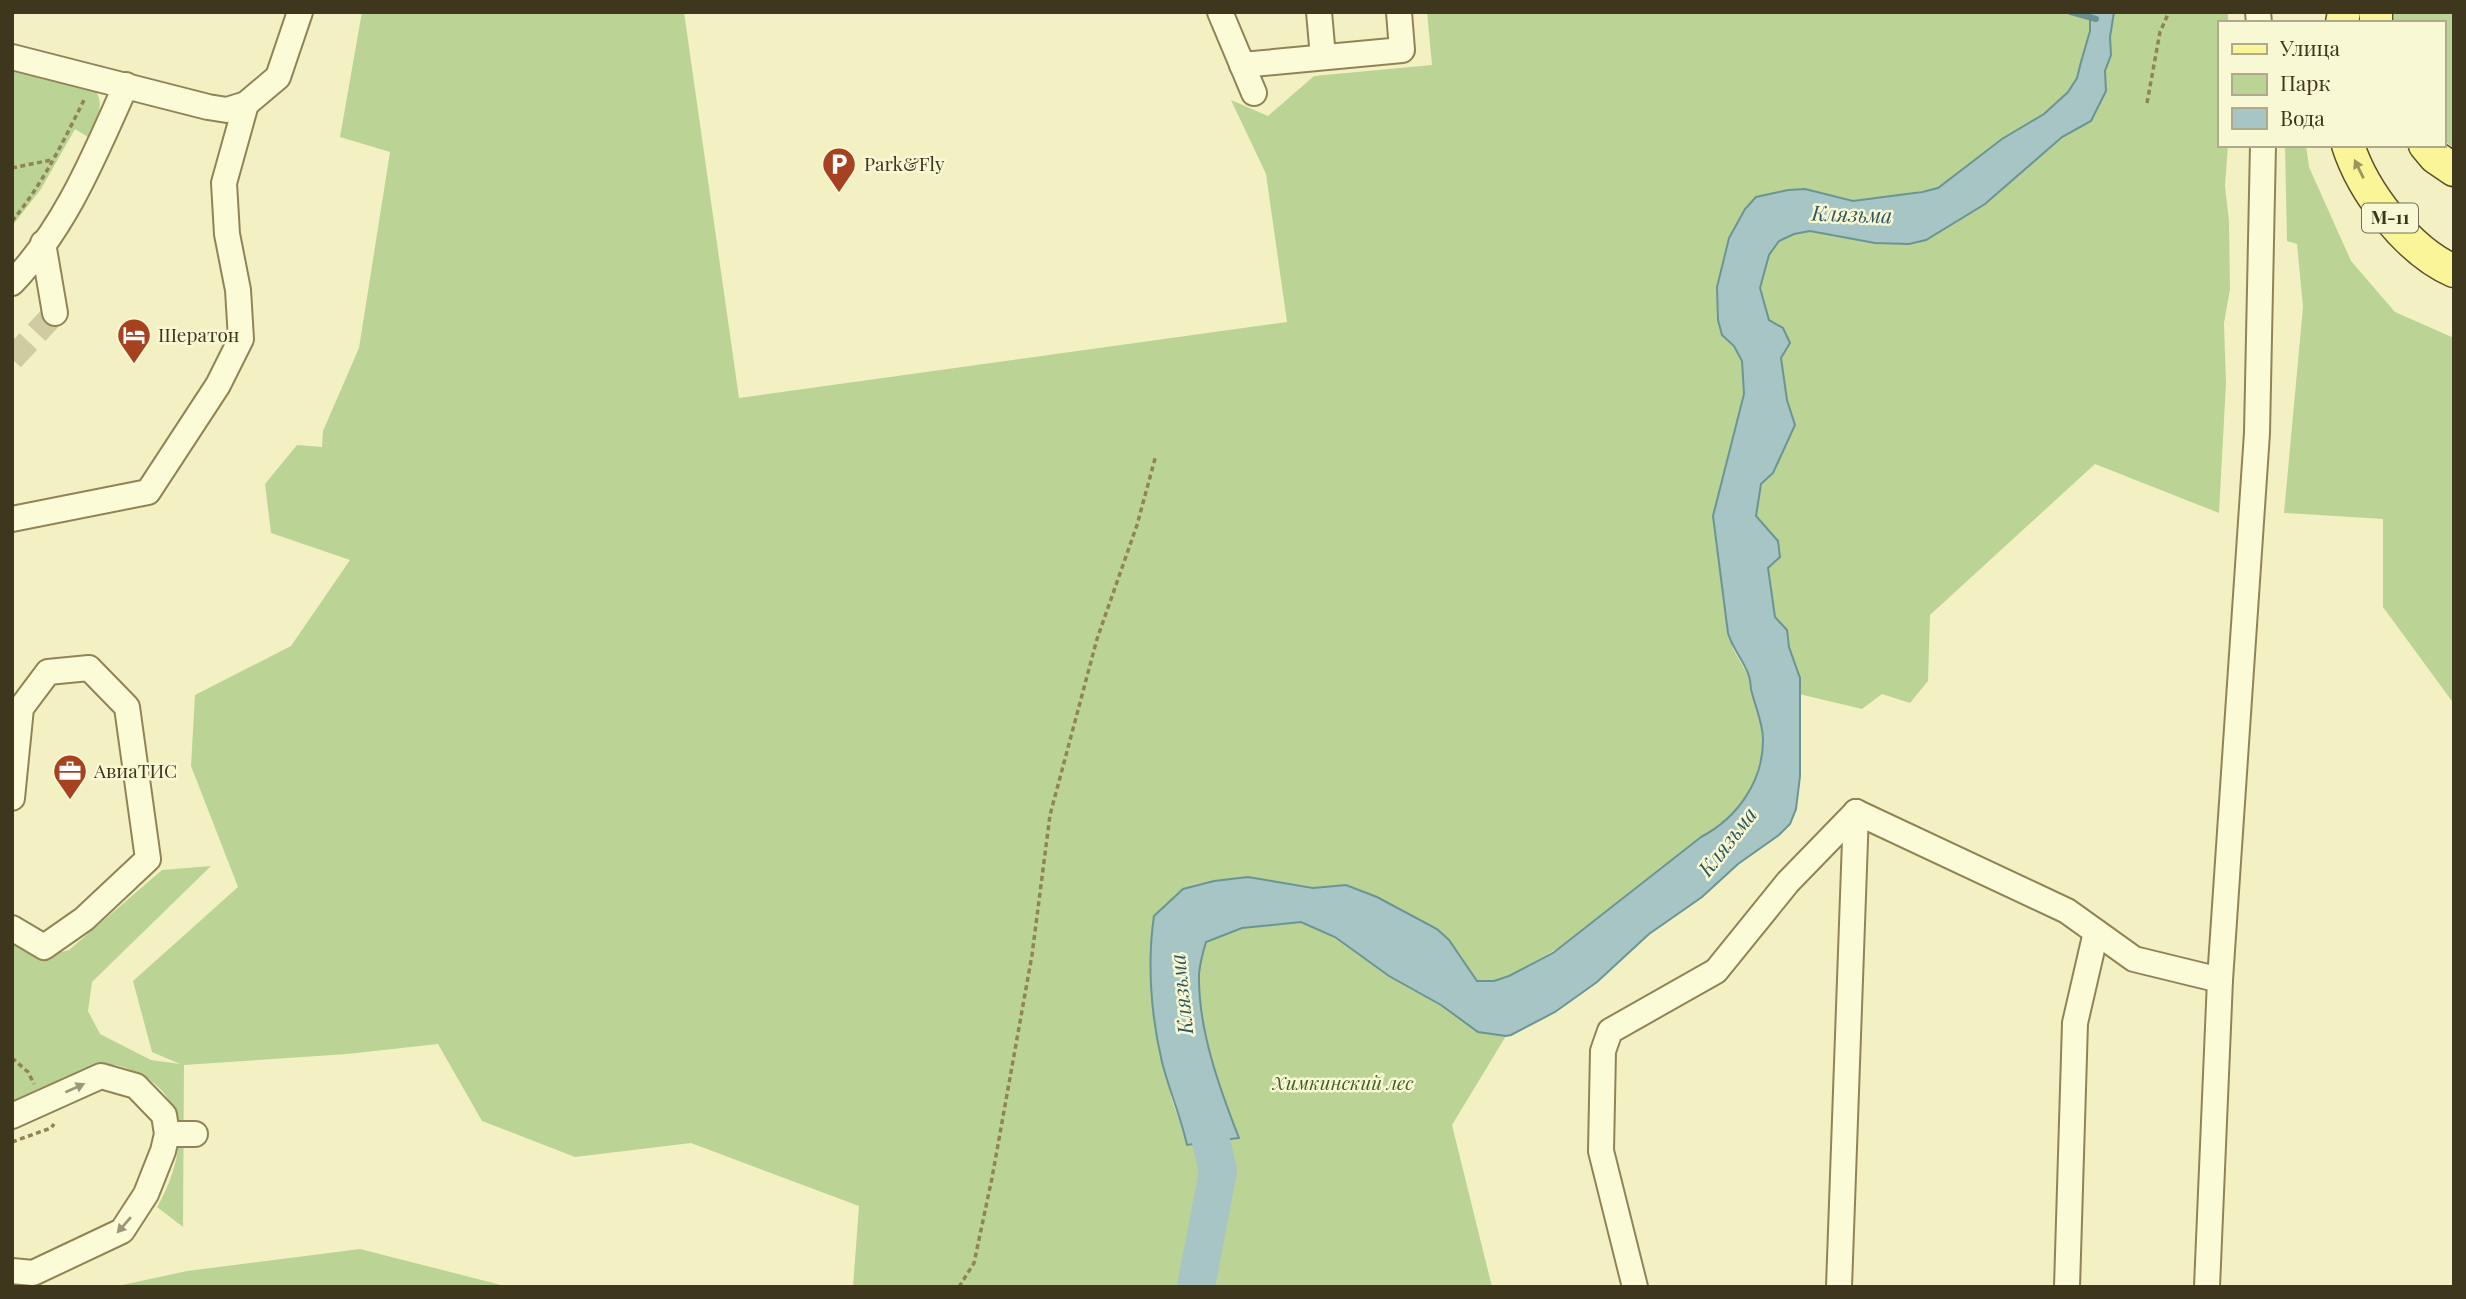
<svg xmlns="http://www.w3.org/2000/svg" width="2466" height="1299" font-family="'Playfair Display',serif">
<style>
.green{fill:#bcd396}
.water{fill:#a6c5c4;stroke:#6b9595;stroke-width:2}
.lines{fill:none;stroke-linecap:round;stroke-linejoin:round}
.stream{stroke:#6b9595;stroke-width:6}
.river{stroke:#a6c5c4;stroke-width:38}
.minor-tunnel{stroke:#cfcca2;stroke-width:24;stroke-dasharray:24 12;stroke-linecap:butt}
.minor-casing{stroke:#908457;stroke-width:28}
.major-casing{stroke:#5d502c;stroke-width:35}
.path{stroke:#908457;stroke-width:3.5;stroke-dasharray:5 3.5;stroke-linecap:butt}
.minor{stroke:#fcfbd8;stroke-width:24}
.major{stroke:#faf598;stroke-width:32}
.oneway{fill:#9c965a}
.oneway2{fill:#9d987a}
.labels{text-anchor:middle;stroke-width:5;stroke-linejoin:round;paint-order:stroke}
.shield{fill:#f9f8d4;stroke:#767054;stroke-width:2}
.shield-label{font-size:18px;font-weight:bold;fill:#3e361d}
.poi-label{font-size:19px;fill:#3e361d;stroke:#f9f8d4;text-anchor:start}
.park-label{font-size:19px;font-style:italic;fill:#3e5d21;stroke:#f9f8d4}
.water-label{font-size:21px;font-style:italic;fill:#2b555f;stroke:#f9f8d4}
</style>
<rect width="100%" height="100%" fill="#f3f1c3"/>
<g class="green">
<path d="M362,12h322l55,386 548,-76 -21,-148 -35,-74 37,16 46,-40 118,-11 -5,-53h663v19l-13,47 -9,14 -24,22 -42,25 -64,49 -69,12 -16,1 -16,-5 -113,58 -7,33v16l5,32 12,11 8,15 2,34 -31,121 20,133 16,28 12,47 2,15 -2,17 -6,23 -6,15 -21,25 -40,28 -121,96 -58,33 -15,5h-17l-18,-28 -22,-24 -60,-32 -129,-20 -50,7 -46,82 1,33 6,49 13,52 16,45 51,-8c-20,-50 -41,-108 -40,-163 1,-11 4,-22 7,-32l36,-14 59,-6 34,15 54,39 52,29 37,27 28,4 -54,89 40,162h-639l6,-81 -168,-63 -116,14 -93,-36 -44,-77 -91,10 -163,11 -1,162 -26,-20c24,-42 37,-98 -10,-129 -8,-5 -25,-13 -35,-13 -19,0 -79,30 -100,39v-161c17,14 37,13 57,7l93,-80 49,-4 -119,116 -4,29 12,23 51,26 29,4 -28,-12 -19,-71 105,-94 -47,-121 4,-71 96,-49 59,-86 -79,-27 -6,-49 32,-39 25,2 1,-16 36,-83 31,-196 -50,-15z"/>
<path d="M2114,12h114v11h-9v122h9l-3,41 4,35 1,68 -6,34 2,60 -7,130 -124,-49 -165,151 -2,66 -18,22 -28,-9 -20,15 -63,-15 1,-17 -11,-30 -2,-17 -12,-13 -7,-49 -12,-52 5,-32 12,-11 22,-48 -8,-25 -6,-43 2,-29 -14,-8 -9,-32 9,-33 10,-14 15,-7 16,-3 65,12 34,1 17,-4 59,-36 77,-67 29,-16 15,-30 -1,-20 6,-16 -1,-18z"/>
<path d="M2394,12h60v137l-11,-10v-116h-49z"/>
<path d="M12,66l79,19c17,18 6,32 -3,52l-13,-8 -34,60 -29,37z"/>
<path d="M2285,145h21l3,22 42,94 44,51 59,26v366l-71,-97v-88l-99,-6 19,-206 -6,-63 -10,-3z"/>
<path d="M360,1249l149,38h-396l74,-16z"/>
</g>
<path class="water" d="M2090,12h24l-4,25 1,18 -6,16 1,20 -15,30 -29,16 -77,67 -59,36 -17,4 -34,-1 -65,-12 -16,3 -15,7 -10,14 -9,33 9,32 14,8 7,15 -9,15 6,42 8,25 -22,48 -12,11 -5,32 22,25 2,16 -12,11 7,49 12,13 2,17 11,31v98l-4,33 -6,15 -11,11 -41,29 -36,33 -53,37 -52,48 -42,30 -44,23 -5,1 -28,-4 -37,-27 -52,-29 -54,-39 -34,-15 -59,6 -36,14c-3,10 -6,21 -7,32 -1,55 20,113 40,164l-52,7c-6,-28 -18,-55 -25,-83 -11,-46 -15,-100 -8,-146l29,-27 31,-8 34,-4 65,11 33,-3 31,12 60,32 12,11 28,41h17l15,-5 44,-23 148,-116c36,-19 62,-55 62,-97 0,-17 -7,-31 -11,-47 -2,-5 -1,-11 -3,-17 -5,-15 -16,-26 -21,-43l-15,-117 31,-122 -2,-33 -8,-15 -12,-11 -4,-15 -1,-33 12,-49 16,-29 11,-12 32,-7 17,-1 48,12 69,-9 16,-4 64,-49 42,-25 24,-22 9,-14 4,-16 9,-31z"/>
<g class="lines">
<path class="stream" d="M2071,12l25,7"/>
<path class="river" d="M1196,1287l22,-116 -19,-81"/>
<path class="minor-tunnel" d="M12,359l43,-46"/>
<g class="minor-casing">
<g id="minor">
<path d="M1220,12l34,81"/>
<path d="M1319,12l4,45"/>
<path d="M2258,12l1,11"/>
<path d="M12,57l196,50 19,3 19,-6 32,-27 22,-65"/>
<path d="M1242,65l160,-15 -3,-38"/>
<path d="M43,243l12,70"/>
<path d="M12,283c54,-56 83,-129 114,-198"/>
<path d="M12,519l136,-27 70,-107 23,-46 -3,-49 -11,-56 -3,-51 22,-79"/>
<path d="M12,798l9,-90 27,-36 41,-4 38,39 21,152 -64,60 -40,28 -32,-19"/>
<path d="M1856,812l211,99 67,48 86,21"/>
<path d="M12,1116l89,-40 35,10 28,29 3,19 -4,17 -17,43 -24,37 -89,42 -21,-2"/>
<path d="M167,1134h28"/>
<path d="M1635,1287l-34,-136 2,-100 7,-20 106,-60 72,-89 68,-70"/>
<path d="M1839,1287l17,-475"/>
<path d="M2067,1287l8,-264 21,-91"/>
<path d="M2207,1287l13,-307 37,-547 6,-288"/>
</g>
</g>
<g class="major-casing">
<g id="major">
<path d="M2342,23l2,-11"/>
<path d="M2376,23v-11"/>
<path d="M2348,145c15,47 60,106 106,126"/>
<path d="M2425,145l10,12 19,13"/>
</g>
</g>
<g class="path">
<path d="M2147,103l13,-71 9,-20"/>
<path d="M12,168l39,-8"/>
<path d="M12,221c31,-37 52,-81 73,-123"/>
<path d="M12,1058l16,14 6,12"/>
<path d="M12,1142l39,-14 3,-4"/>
<path d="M959,1287l15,-24 18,-85 40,-223 18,-140 47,-176 40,-114 19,-70"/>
</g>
<use href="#minor" class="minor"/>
<use href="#major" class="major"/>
</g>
<defs><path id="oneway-solid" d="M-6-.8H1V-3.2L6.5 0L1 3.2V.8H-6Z" transform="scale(1.75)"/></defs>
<use class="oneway" href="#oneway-solid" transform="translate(2359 169) rotate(-116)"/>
<g class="oneway2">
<use href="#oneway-solid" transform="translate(75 1088) rotate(-24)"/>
<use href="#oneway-solid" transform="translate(124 1225) rotate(131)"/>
</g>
<defs>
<g id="parking-pin" transform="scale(1.75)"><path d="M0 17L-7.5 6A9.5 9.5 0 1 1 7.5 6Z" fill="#a64220" stroke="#f9f8d4"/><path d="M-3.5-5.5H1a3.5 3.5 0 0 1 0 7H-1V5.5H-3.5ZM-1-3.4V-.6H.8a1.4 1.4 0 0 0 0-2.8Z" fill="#fff"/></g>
<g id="hotel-pin" transform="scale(1.75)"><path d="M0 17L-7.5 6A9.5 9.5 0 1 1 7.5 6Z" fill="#a64220" stroke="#f9f8d4"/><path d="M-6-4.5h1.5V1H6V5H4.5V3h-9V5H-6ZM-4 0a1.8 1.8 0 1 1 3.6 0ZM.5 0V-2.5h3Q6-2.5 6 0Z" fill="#fff"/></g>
<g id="office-pin" transform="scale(1.75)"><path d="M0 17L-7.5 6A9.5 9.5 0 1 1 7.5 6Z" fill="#a64220" stroke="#f9f8d4"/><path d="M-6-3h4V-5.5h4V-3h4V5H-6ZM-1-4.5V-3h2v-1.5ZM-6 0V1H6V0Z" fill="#fff"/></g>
</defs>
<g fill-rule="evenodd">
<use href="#parking-pin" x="839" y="164"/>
<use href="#hotel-pin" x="134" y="335"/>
<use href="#office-pin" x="70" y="771"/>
</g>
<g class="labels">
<rect class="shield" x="2362" y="203.5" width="56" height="29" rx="5"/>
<g class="shield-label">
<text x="2390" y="224">М-11</text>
</g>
<g class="poi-label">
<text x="864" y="171">Park&amp;Fly</text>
<text x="158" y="342">Шератон</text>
<text x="94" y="778">АвиаТИС</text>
</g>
<g class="park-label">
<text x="1343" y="1090">Химкинский лес</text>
</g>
<g class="water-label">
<text transform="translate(1852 215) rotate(2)" y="7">Клязьма</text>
<text transform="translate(1728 842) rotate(-52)" y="7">Клязьма</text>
<text transform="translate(1182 994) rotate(-96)" y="7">Клязьма</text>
</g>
</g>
<rect width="2466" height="1299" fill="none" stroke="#3e361d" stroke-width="28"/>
<rect x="2218" y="21" width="228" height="126" fill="#f9f8d4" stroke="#aeaa8b" stroke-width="2"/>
<rect x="2232" y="44" width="35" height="10" fill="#faf598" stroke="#aeaa8b" stroke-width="2"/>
<text x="2280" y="56" font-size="21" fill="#3e361d">Улица</text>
<rect x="2232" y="74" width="35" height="21" fill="#bcd396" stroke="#aeaa8b" stroke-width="2"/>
<text x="2280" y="91" font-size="21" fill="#3e361d">Парк</text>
<rect x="2232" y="108" width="35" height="21" fill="#a6c5c4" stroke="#aeaa8b" stroke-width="2"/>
<text x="2280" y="126" font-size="21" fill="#3e361d">Вода</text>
</svg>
